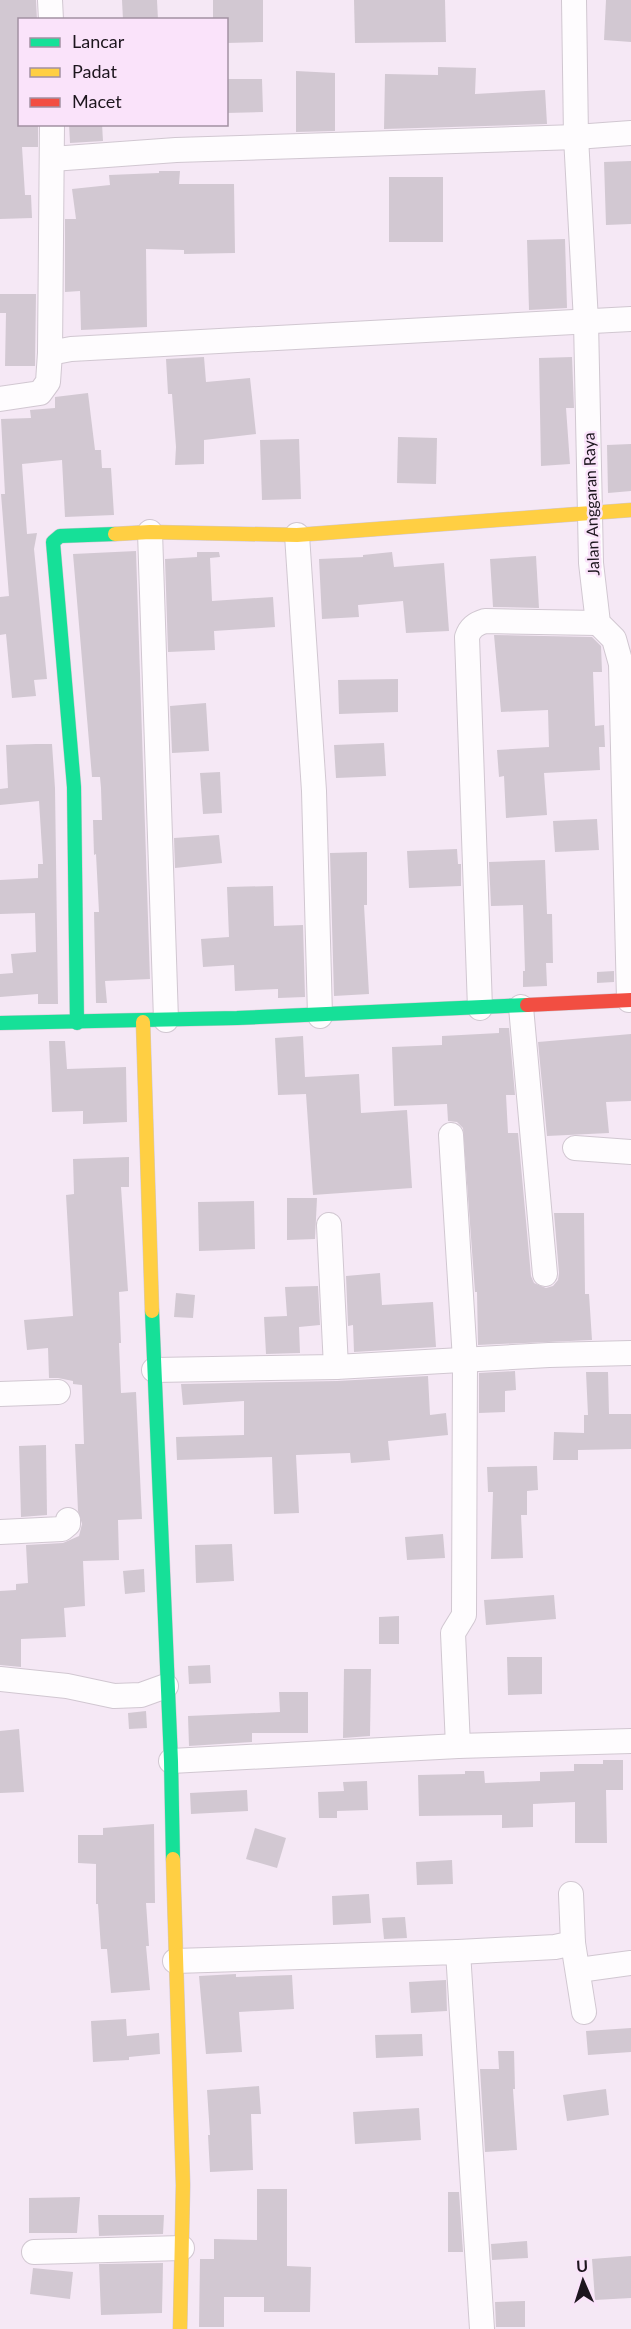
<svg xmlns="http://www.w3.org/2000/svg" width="631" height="2329" font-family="Lato,sans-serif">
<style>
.building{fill:#d2c8d2}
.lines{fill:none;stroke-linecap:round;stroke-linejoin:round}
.street-casing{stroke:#d1c7d1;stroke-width:26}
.fast-casing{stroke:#d1c7d1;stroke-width:15}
.slow-casing{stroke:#d1c7d1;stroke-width:15}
.jam-casing{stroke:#d1c7d1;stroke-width:15}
.street{stroke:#fefcfe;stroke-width:24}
.fast{stroke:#16e098;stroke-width:14}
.slow{stroke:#ffcf43;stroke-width:14}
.jam{stroke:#f24e42;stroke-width:14}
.labels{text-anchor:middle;stroke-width:5;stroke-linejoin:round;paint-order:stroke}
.street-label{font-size:16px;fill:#1d161e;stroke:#fae3fa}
</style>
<rect width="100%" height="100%" fill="#f5e8f5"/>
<g class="building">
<path d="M0,0h36l1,20h-17v104h18v23h-16l3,48h6l1,23 -32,1z"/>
<path d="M122,0h35l1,20h-35z"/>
<path d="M213,0h50v42l-37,1v-23h-13z"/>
<path d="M354,0h91l1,42 -91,1z"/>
<path d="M606,0h25v42l-27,-2z"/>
<path d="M438,67l38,1 -1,26 70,-4 2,34 -163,5 1,-55 53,1z"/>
<path d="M296,71l39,2v58l-39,1z"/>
<path d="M226,79h36l1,33 -37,1z"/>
<path d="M69,124h33l1,17 -33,2z"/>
<path d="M631,161v63l-25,1 -2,-63z"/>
<path d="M159,171h21l-1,13h55l1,69 -51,1v-4l-38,-1 1,78 -66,3 -1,-39 -15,1v-73h11l-4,-30 38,-4 -1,-10 50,-2z"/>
<rect x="389" y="177" width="54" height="65"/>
<path d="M565,239l2,69 -38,2 -2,-70z"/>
<path d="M0,294h36l-1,72h-30l1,-53h-6z"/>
<path d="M204,357l2,25 44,-4 6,56 -52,6v24l-29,1 1,-18 -4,-53h-4l-2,-35z"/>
<path d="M572,357l2,51h-8l4,56 -29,2 -2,-108z"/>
<path d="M88,393l7,57h6l1,18h9l3,47 -49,2 -3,-57 -40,4 5,70 10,-1 -3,16 13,130 -13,1 2,16 -24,2 -6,-64 -6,1v-38l9,-1 -8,-102h4l-4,-75 30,-1 -1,-8 25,-2v-11z"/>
<path d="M398,437l39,1 -1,46 -39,-1z"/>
<path d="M299,439l2,60 -39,1 -2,-60z"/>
<path d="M631,444v47l-23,2 -1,-48z"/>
<path d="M136,551l14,428 -45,2 2,22h-11l-2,-91h5l-3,-58 -2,1 -1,-35h9l-1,-32 -1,-11h-8l-19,-223z"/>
<path d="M197,552h22l1,5 -10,1 2,43 61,-4 2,30 -61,4 1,19 -47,2 -3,-93 32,-2z"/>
<path d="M392,552l2,15 50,-4 5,68 -43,2 -3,-32 -45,4 1,12 -37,2 -3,-60 44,-2v-2z"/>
<path d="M536,556l3,52 -46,-1 -3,-48z"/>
<path d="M494,635l98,2 9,9 1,26h-9l2,54 9,-1 1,22h-6l1,23 -56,3 3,42 -41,3 -2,-42 -5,1 -2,-27 52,-3 -1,-37 -47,2z"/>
<path d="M398,679v33l-59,2 -1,-34z"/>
<path d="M206,703l3,48 -37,2 -2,-47z"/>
<path d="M384,743l2,33 -50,2 -2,-33z"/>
<path d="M36,744h16l3,44 3,216h-20v-10l-38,3v-23l13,-1 -2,-19 25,-2 -1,-39 -35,1v-34l38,-2v-14h5l-4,-63 -39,4v-16l8,-1 -2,-43z"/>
<path d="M220,772l2,41 -19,1 -3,-41z"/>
<path d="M597,819l2,31 -44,2 -2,-31z"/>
<path d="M219,835l3,28 -47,5 -1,-30z"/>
<path d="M457,849l1,15h3v22l-52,2 -2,-37z"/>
<path d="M367,852v53h-3l5,89 -35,2 -4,-143z"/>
<path d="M545,860l2,54h5l1,49h-7l1,23 -24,1v-16h2l-2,-66 -32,1 -2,-44z"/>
<path d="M273,886l1,40 29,-1 2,72 -27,1v-9l-43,2 -1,-26 -31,2 -2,-28 28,-2 -2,-50z"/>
<path d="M614,971v11l-17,1v-11z"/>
<path d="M499,1028h10l6,67h-9l2,38h10l13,143 3,7 12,5 7,-2 5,-6 1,-7 -5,-60h30l1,81h4l3,46 -114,5 -1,-53h-2l-12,-164 -6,-6 -9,-1 -1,-17 -53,2 -2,-59 50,-2v-9l57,-3z"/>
<path d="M631,1034v67l-25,1 3,31 -62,3 -9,-94z"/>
<path d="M303,1036l2,41 54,-3 2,39 46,-3 5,78 -99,7 -7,-101 -28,1 -3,-57z"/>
<path d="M49,1041h16l2,28 59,-2 1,55 -44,2v-13l-31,1z"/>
<path d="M129,1157v30h-8l7,104 -9,1 2,51h-2l2,50 15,-1 6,127 -24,1 1,40 -36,1 2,45 -21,2 2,29 -45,2v28l-21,-2v-74l16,-1v-6l12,-1 -2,-38 37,-2 16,-7 3,-12 -4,-13 -3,-67h9l-2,-59 -9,-1v-3l-15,-3h-9l-1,-30 -21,2 -3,-30 49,-4 -7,-121 8,-1 -1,-35z"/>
<path d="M287,1198h30l-2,41 -28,1z"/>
<path d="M254,1201l1,48 -56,2 -1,-49z"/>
<path d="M380,1273l2,32 51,-3 3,45 -82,5 -1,-27 -5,1 -2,-50z"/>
<path d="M318,1286l2,39 -21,2 1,26 -34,1 -2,-37 23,-1 -2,-29z"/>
<path d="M176,1293l19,2 -2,23 -19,-1z"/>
<path d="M515,1371l1,19 -11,1v21l-26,1v-40z"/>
<path d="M586,1372h22l1,42h22v35l-53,1v10h-25l1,-28 30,1v-18h4z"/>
<path d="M428,1376l2,39 16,-2 2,22 -60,6 2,19 -39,3 -1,-10 -54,2 3,58 -25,1 -2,-57 -95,3 -1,-23 68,-2v-34l-61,4 -2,-21 156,-3z"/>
<path d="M46,1445l1,70 -26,2 -2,-71z"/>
<path d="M537,1466l1,24 -11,1v24h-6l2,43 -32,1 2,-67h-5l-1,-25z"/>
<path d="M443,1534l2,24 -38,2 -2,-23z"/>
<path d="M232,1544l2,37 -38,2 -1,-38z"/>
<path d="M144,1569l1,23 -20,2 -2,-23z"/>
<path d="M554,1595l2,24 -70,6 -2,-25z"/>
<path d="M399,1616v28h-20v-27z"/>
<path d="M507,1657h35v37l-34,1z"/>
<path d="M210,1665l1,18 -22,1 -1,-18z"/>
<path d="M344,1669h27l-1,67 -27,2z"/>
<path d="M279,1692h29v41h-56v9l-63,4 -1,-30 92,-4z"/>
<path d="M146,1711l1,17 -18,1 -1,-16z"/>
<path d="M19,1729l5,63 -24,1v-62z"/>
<path d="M603,1760h20v30h-17l1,53h-32v-41l-42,2v23l-31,1v-13l-83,1 -1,-41 47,-1v-3h19l1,12 55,-2v-9l34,-1v-7h29z"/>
<path d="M367,1781l1,29 -31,1v7h-18l-1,-26 26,-1 -1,-9z"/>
<path d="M247,1790l1,21 -57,3 -1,-21z"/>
<path d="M154,1824l1,79h-9l3,43h-3l4,44 -39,3 -4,-44h-6l-3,-45h-2v-40l-18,-1v-28h25v-7z"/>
<path d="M255,1828l31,10 -9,30 -31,-9z"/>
<path d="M452,1860l1,24 -36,1 -1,-23z"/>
<path d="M369,1894l2,29 -38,2 -1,-29z"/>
<path d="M405,1917l2,21 -23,1 -2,-21z"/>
<path d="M236,1974v3l56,-2 2,34 -55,3 3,40 -36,2 -7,-78z"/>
<path d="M446,1980l1,31 -36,2 -2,-31z"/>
<path d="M126,2019l1,17 32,-3 1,21 -31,3v3l-36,2 -2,-41z"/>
<path d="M631,2028v24l-43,3 -2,-24z"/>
<path d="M422,2034l1,22 -47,2 -1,-23z"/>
<path d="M498,2051h16l1,38h-2l4,61 -32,2 -5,-83h19z"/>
<path d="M259,2086l2,28h-10l2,56 -43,2 -2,-37h2l-3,-45z"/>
<path d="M606,2089l3,26 -42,6 -4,-26z"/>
<path d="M419,2108l2,32 -66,4 -2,-32z"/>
<path d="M257,2189h30v77l24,1 -1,45h-46v-15h-40v30h-25l1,-68h14v-20l43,1z"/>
<path d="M448,2192h11l4,60h-15z"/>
<path d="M80,2197l-3,36h-48v-35z"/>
<path d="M98,2215h66l-1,19 -64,2z"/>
<path d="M527,2241l1,17 -36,2 -1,-16z"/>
<path d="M631,2256v42l-36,2 -3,-41z"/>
<path d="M163,2263l-1,50 -61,2 -2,-51z"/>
<path d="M33,2268l40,4 -3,27 -40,-5z"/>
<path d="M525,2301v26h-29l-1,-25z"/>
</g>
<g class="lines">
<g class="street-casing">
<g id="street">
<path d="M50,0l1,20"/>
<path d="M574,0l2,137 10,184 5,242 7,60 16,16 7,25 8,336"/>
<path d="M52,124l-2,229 21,-4 560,-30"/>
<path d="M52,159l124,-9 400,-13 55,-4"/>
<path d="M0,399l40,-6 8,-11 2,-29"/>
<path d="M150,532l16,488"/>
<path d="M297,535l17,256 6,225"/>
<path d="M521,1007l24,267"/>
<path d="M480,1008l-13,-371c3,-9 8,-13 18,-16l113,2"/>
<path d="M451,1135l14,225 -1,255 -11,18 5,113"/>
<path d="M575,1148l56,4"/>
<path d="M329,1225l7,142"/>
<path d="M154,1370l182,-3 213,-12 82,-2"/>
<path d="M0,1394l58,-2"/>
<path d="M0,1532l62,-3 6,-5v-4"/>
<path d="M0,1679l67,7 47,10 27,-1 25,-9"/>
<path d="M171,1761l287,-15 173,-5"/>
<path d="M573,1943l11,69"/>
<path d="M458,1952l97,-5 18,-4 -2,-49"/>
<path d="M175,1961l283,-9 24,377"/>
<path d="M579,1970l52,-7"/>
<path d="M34,2252l148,-4"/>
</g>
</g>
<g class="fast-casing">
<g id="fast">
<path d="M0,1023l237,-5 290,-13"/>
<path d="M77,1023l-3,-236 -21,-245 7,-6 55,-2"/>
<path d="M152,1311l19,450 2,98"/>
</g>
</g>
<g class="slow-casing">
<g id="slow">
<path d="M115,534l35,-2 147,3 334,-25"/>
<path d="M143,1022l9,289"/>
<path d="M173,1859l10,326 -3,144"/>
</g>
</g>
<g class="jam-casing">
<path id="jam" d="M527,1005l104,-5"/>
</g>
<use href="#street" class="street"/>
<use href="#fast" class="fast"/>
<use href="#slow" class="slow"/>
<use href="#jam" class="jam"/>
</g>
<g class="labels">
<g class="street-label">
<text transform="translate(591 504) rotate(-92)" y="6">Jalan Anggaran Raya</text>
</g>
</g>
<rect x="18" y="18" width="210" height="108" fill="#fae3fa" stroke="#a291a2" stroke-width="1.5"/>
<rect x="30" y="38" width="30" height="9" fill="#16e098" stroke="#a291a2" stroke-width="1.5"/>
<text x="72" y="48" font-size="18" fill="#1d161e">Lancar</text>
<rect x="30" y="68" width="30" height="9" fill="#ffcf43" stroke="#a291a2" stroke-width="1.5"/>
<text x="72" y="78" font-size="18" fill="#1d161e">Padat</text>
<rect x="30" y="98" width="30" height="9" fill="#f24e42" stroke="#a291a2" stroke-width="1.5"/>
<text x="72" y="108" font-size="18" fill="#1d161e">Macet</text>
<g transform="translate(583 2281) rotate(357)" stroke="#fae3fa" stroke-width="4.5" paint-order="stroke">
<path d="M0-4.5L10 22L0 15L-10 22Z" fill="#1d161e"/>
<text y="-9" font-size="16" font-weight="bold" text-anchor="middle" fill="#1d161e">U</text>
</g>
</svg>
